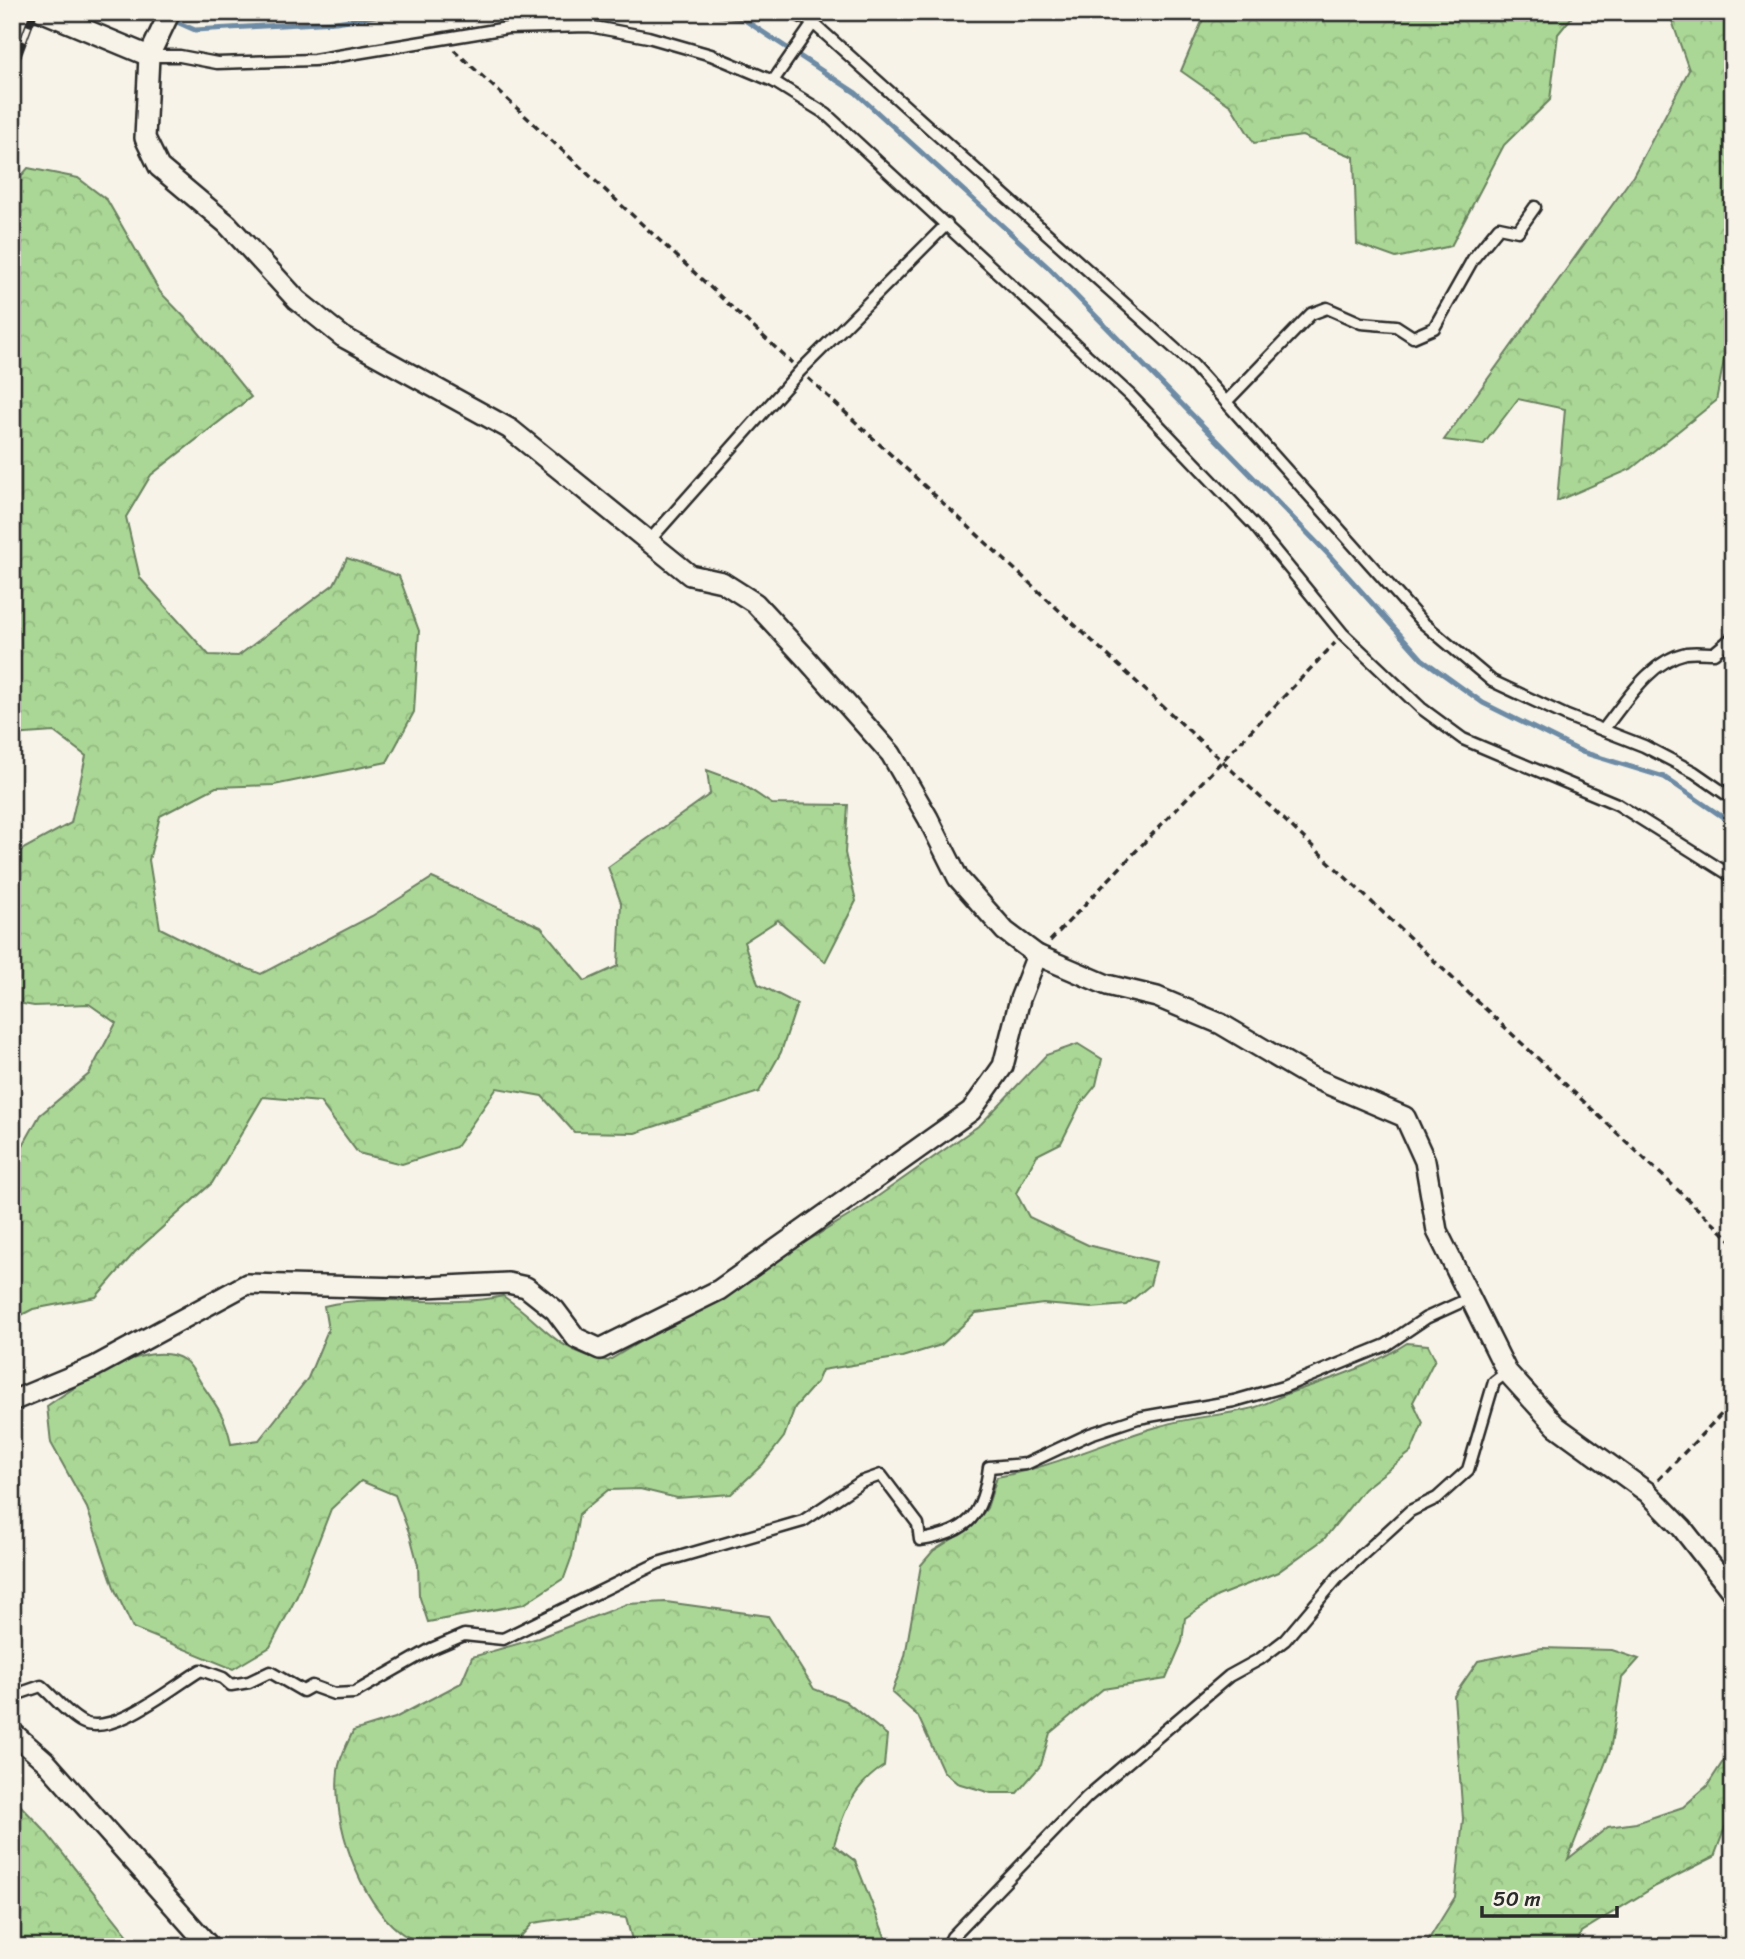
<svg xmlns="http://www.w3.org/2000/svg" width="1745" height="1959" font-family="Sriracha,sans-serif">
<style>
.forest{fill:url(#forest-crowns);stroke:#6a8160;stroke-width:2}
.lines{fill:none;stroke-linecap:round;stroke-linejoin:round}
.stream{stroke:#6d8ba5;stroke-width:5}
.lane-casing{stroke:#2b2b2b;stroke-width:15}
.street-casing{stroke:#2b2b2b;stroke-width:24}
.path{stroke:#2b2b2b;stroke-width:3.5;stroke-dasharray:7 5;stroke-linecap:butt}
.lane{stroke:#f7f3e8;stroke-width:10}
.street{stroke:#f7f3e8;stroke-width:19}
.rail-casing{stroke:#2b2b2b;stroke-width:8}
.rail{stroke:#f7f3e8;stroke-width:5;stroke-dasharray:16;stroke-linecap:butt}
</style>
<defs>
<pattern id="forest-crowns" width="20" height="18" patternUnits="userSpaceOnUse" patternTransform="scale(1.75)"><rect width="20" height="18" fill="#aad795"/><path d="M2 6a3 3 0 1 1 6 0M12 15a3 3 0 1 1 6 0" fill="none" stroke="#92b981"/></pattern>
</defs>
<rect width="100%" height="100%" fill="#f7f3e8"/>
<filter id="ink" filterUnits="userSpaceOnUse"><feTurbulence type="fractalNoise" baseFrequency=".0143" numOctaves="2"/><feDisplacementMap in="SourceGraphic" scale="14" xChannelSelector="R" yChannelSelector="G"/><feConvolveMatrix kernelMatrix="1 2 1 2 8 2 1 2 1" color-interpolation-filters="sRGB"/></filter>
<g filter="url(#ink)">
<g class="forest">
<path d="M1206,12h370l-18,22 -8,66 -46,45 -53,101 -55,12 -39,-14 -3,-87 -52,-21 -48,7 -23,-37 -50,-35z"/>
<path d="M1661,12h72v303l-17,86 -85,68 -74,32 8,-92 -47,-10 -35,46 -39,-5 189,-264 56,-106 -19,-55z"/>
<path d="M28,168l50,10 29,22 53,92 35,36 56,69 -100,78 -25,42 14,61 69,77 29,1 96,-72 13,-26 52,18 20,55 -5,81 -27,50 -113,23 -58,2 -56,29 -11,44 11,68 51,26 50,20 111,-58 60,-38 109,49 44,54 33,-15 3,-63 -13,-36 102,-73 -3,-24 32,12 33,22 76,1 -3,48 11,48 -31,61 -47,-42 -34,22 14,42 39,20 -16,48 -22,40 -124,41 -61,-1 -32,-36 -45,-8 -41,59 -54,17 -44,-11 -38,-51 -57,-5 -51,86 -77,69 -39,45 -63,12 -21,11v-155l28,-50 49,-41 27,-51 -27,-19 -55,2 -22,-4v-147l59,-32 15,-67 -32,-24 -42,3v-548z"/>
<path d="M1078,1044l24,15 -6,26 -16,20 -19,38 -24,12 -21,38 13,24 59,28 68,17 -6,23 -24,20 -35,3 -48,-4 -67,9 -35,32 -39,12 -80,13 -5,12 -22,25 -11,30 -22,28 -31,29 -54,4 -37,-9 -32,1 -29,24 -7,42 -8,22 -40,26 -96,18 -9,-27 -1,-30 -8,-30 -15,-40 -34,-14 -30,28 -34,87 -27,51 -37,22 -100,-41 -18,-38 -28,-82 -36,-65 -4,-37c30,-21 102,-69 137,-46 8,5 14,19 19,26 14,20 24,34 28,58l28,-4 49,-62 20,-48 -4,-24c59,-14 120,3 179,-10 43,29 49,54 105,65l249,-150 124,-87 65,-69z"/>
<path d="M1407,1343l21,2 7,14 -22,43 10,21 -12,29 -47,37 -40,50 -46,33 -60,24 -33,22 -3,24 -16,37 -63,10 -53,44 -9,32 -24,28h-26l-34,-10 -14,-12 -25,-55 -26,-23 13,-37 16,-91 12,-14 40,-25 14,-18 10,-31c56,-10 108,-35 163,-51 30,-9 60,-10 89,-17 14,-3 27,-11 40,-16 41,-14 82,-26 118,-50z"/>
<path d="M666,1602l102,14 46,73 31,12 42,34 -3,31c-31,20 -40,44 -50,79l21,16 34,86h-255l-8,-29 -30,-4 -63,9 -22,24c-26,0 -92,1 -111,-15 -41,-32 -68,-110 -62,-161 1,-13 10,-28 15,-40l42,-13 66,-35 11,-26 66,-19 89,-34z"/>
<path d="M1542,1648l70,2 27,9 -17,19 -12,73 -42,108 40,-32 28,-4 47,-16 24,-21 26,-40v60l-19,51 -58,29 -75,46 -5,15h-152l31,-50 8,-78 -9,-123 24,-35z"/>
<path d="M19,1804l25,26 93,117h-125v-140z"/>
</g>
<g class="lines">
<g class="stream">
<path d="M154,12l41,18 141,-8 65,-10"/>
<path d="M703,12l40,7 113,74 193,175 278,285 95,106 61,44 99,49 82,25 69,47"/>
</g>
<g class="lane-casing">
<g id="lane">
<path d="M792,12l20,10 381,343 229,257 70,59 75,35 77,30 50,26 39,27"/>
<path d="M149,56h31l37,7 97,-3 193,-32 82,-2 59,11 63,18 62,26 53,33 304,281 124,130 89,109 78,74 42,31 154,65 116,73"/>
<path d="M773,81l48,-69"/>
<path d="M1226,402l85,-88 16,-6 34,15 35,3 17,11 21,-9 39,-69 26,-32 19,4 17,-24"/>
<path d="M649,541l151,-170 147,-147"/>
<path d="M1603,730c22,-27 46,-69 83,-77 8,-1 19,0 28,0l19,-16"/>
<path d="M12,1696l29,-10c13,11 26,28 41,36 30,16 92,-36 119,-52l22,8 8,7 18,-3 21,-10 33,19 9,-5 22,8 20,-1 77,-44 33,-14 39,4 155,-76 145,-42 58,-39 20,-7 37,49 2,16c49,-7 63,-25 69,-73l37,-3 64,-30 48,-16 96,-17 49,-14 103,-42 40,-27 44,-20"/>
<path d="M947,1947l5,-10 135,-140 142,-121 31,-17 25,-19 54,-64 71,-65 27,-13 31,-28 26,-88 13,-10"/>
</g>
</g>
<g class="street-casing">
<g id="street">
<path d="M43,12l106,44"/>
<path d="M170,12l-21,44 -4,82 14,29 68,57 70,76 46,37 167,92 180,146 32,7 33,21 48,52 88,99 37,64 30,60 47,53 32,24 70,30 50,12 64,27 88,52 96,41 20,44 12,70 70,141 49,54 91,66 35,36 51,65"/>
<path d="M12,1401l82,-34 153,-83 158,4 103,-5 18,4 29,23 21,28 24,11 119,-59 252,-179 32,-45 17,-67 17,-44"/>
<path d="M12,1732l33,29 165,186"/>
</g>
</g>
<g class="path">
<path d="M454,50l338,313"/>
<path d="M808,378l415,384 510,480"/>
<path d="M1050,941l285,-298"/>
<path d="M1658,1480l75,-78"/>
</g>
<use href="#lane" class="lane"/>
<use href="#street" class="street"/>
<g class="rail-casing">
<path id="rail" d="M12,71l22,-59"/>
</g>
<use href="#rail" class="rail"/>
</g>
</g>
<rect width="1745" height="1959" fill="none" stroke="#f7f3e8" stroke-width="42"/>
<rect x="21" y="21" width="1703" height="1917" fill="none" stroke="#2b2b2b" stroke-width="2.5" filter="url(#ink)"/>
<path d="M1482 1906v10h135v-10" fill="none" stroke="#2b2b2b" stroke-width="3.5"/>
<text x="1493" y="1906" font-size="21" fill="#2b2b2b" stroke="#f7f3e8" stroke-width="5" paint-order="stroke">50 m</text>
</svg>
